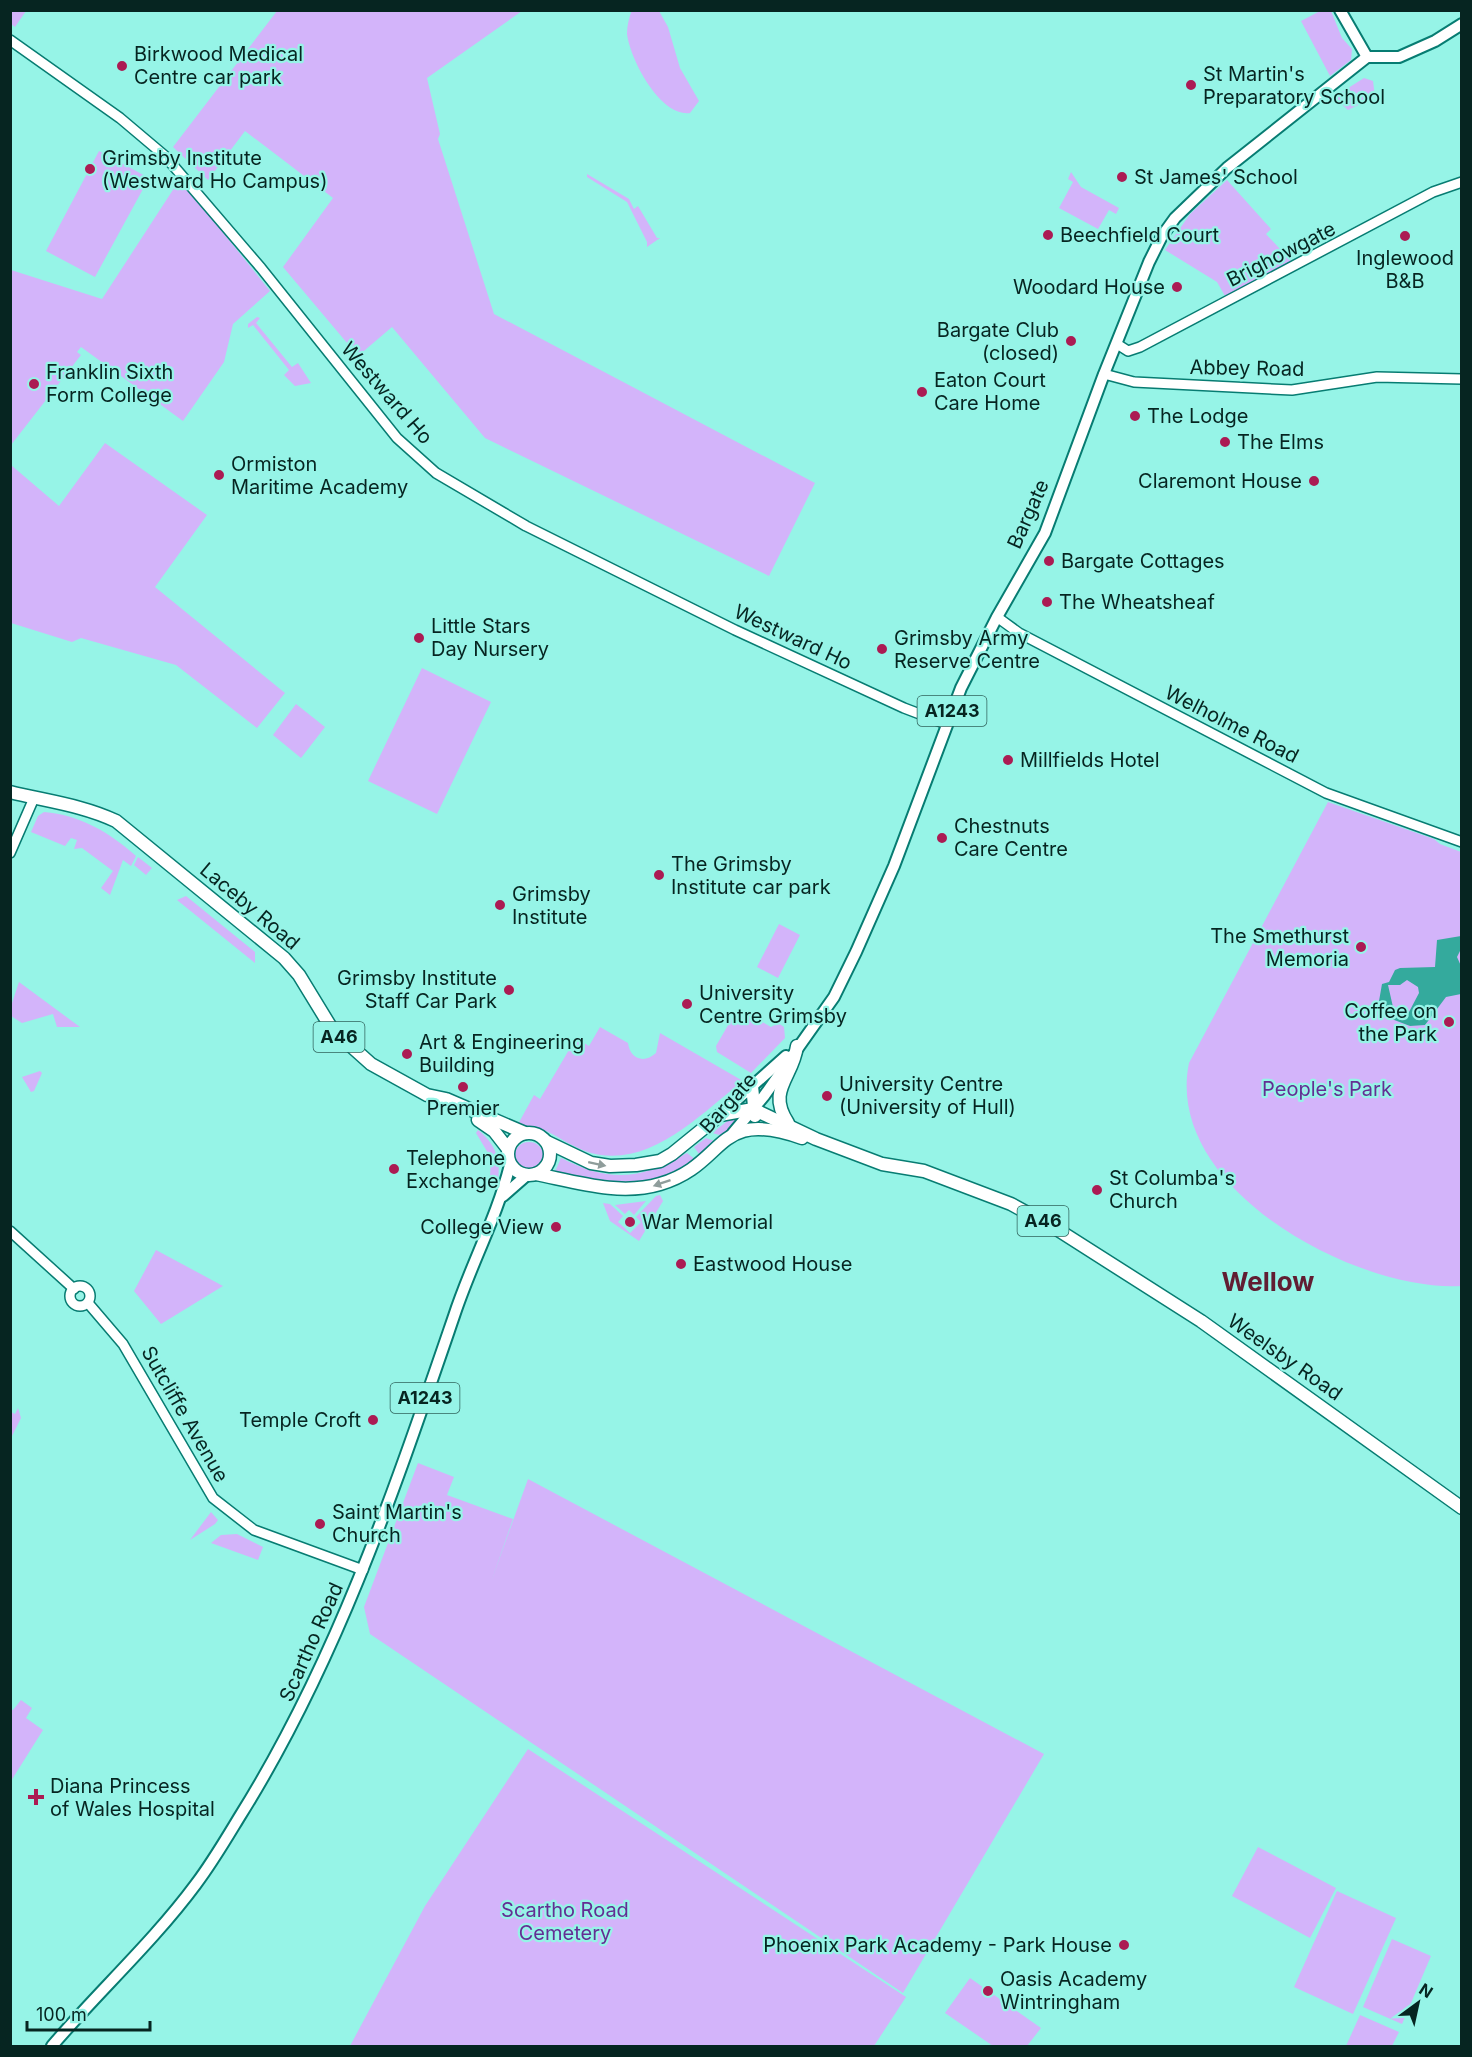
<svg xmlns="http://www.w3.org/2000/svg" width="1472" height="2057" font-family="Inter,sans-serif">
<style>
.green{fill:#d3b4fa}
.water{fill:#34aa9d;fill-rule:evenodd}
.lines{fill:none;stroke-linecap:round;stroke-linejoin:round}
.secondary-casing{stroke:#077c72;stroke-width:12}
.primary-casing{stroke:#077c72;stroke-width:14}
.highway-casing{stroke:#077c72;stroke-width:15}
.secondary{stroke:#fff;stroke-width:9}
.primary{stroke:#fff;stroke-width:10}
.highway{stroke:#fff;stroke-width:12}
.oneway{fill:#8f9d9b}
.poi-dot{fill:#ab1b53;stroke:#96f4e7;stroke-width:2}
.labels{text-anchor:middle;stroke-width:4.5;stroke-linejoin:round;paint-order:stroke}
.shield{fill:#96f4e7;stroke:#31635c;stroke-width:1.5}
.shield-label{font-size:18px;font-weight:bold;fill:#062521}
.poi-label{font-size:20px;fill:#062521;stroke:#96f4e7;text-anchor:start}
.street-label{font-size:20px;fill:#062521;stroke:#96f4e7}
.park-label{font-size:20px;fill:#642e93;stroke:#96f4e7}
.district-label{font-size:26px;font-weight:bold;fill:#611d32;stroke:#96f4e7}
</style>
<rect width="100%" height="100%" fill="#96f4e7"/>
<g class="green">
<path d="M11,10l15,1 -11,16 -4,-3z"/>
<path d="M632,10l27,1 9,16 12,41 19,33 -9,12c-30,4 -60,-54 -63,-79 0,-9 2,-16 5,-24z"/>
<path d="M1322,10l9,1 11,27 10,11 -1,11 -21,16 -29,-55z"/>
<path d="M277,11h245l-95,67 13,56 -2,5 56,175 321,169 -46,93 -284,-138 -93,-111 -34,29 -75,-89 50,-69 -88,-67 -37,49 -35,-33z"/>
<path d="M1364,78l9,3 2,16 -27,13 -14,-13z"/>
<path d="M99,151l50,27 -54,99 -49,-26z"/>
<path d="M1071,172l10,15 38,21 -3,6 -7,-4 -11,19 -39,-21 14,-26 -5,-3z"/>
<path d="M587,174l42,25 5,10 4,-3 19,32h3l-13,9v-5l-20,-40 -40,-25z"/>
<path d="M180,179l90,112 -37,33 -9,38 -41,59 -102,-74 -4,5 4,3 -70,90v-175l91,29z"/>
<path d="M1227,180l44,49 -5,5 28,30 -69,32 -8,-14 -52,-32 25,-36z"/>
<path d="M257,317l3,1 -4,5 36,44 6,-4 13,20 -16,3 -11,-11 5,-5 -36,-45 -5,3v-4z"/>
<path d="M105,443l102,72 -52,72 130,106 -28,35 -81,-63 -95,-27 -9,4 -61,-19v-158l48,41z"/>
<path d="M422,668l69,34 -54,112 -69,-33z"/>
<path d="M296,704l29,23 -24,31 -28,-23z"/>
<path d="M1328,802l106,37 6,5 21,8v434c-104,6 -298,-97 -272,-223z"/>
<path d="M44,812c36,3 65,20 92,44l-5,10 -8,-6 -13,35 -9,-7 12,-17 -31,-23 -8,1 3,-9 -6,-2 -6,8 -34,-14 7,-16z"/>
<path d="M138,857l14,11 -6,7 -12,-10z"/>
<path d="M186,896l69,56v11l-78,-63z"/>
<path d="M779,924l21,11 -22,43 -21,-11z"/>
<path d="M19,982l61,45h-23l-4,-13 -31,9 -11,-7v-10z"/>
<path d="M738,1008l33,19 7,-4 6,4 1,11 -34,35 -34,-21 -1,-6z"/>
<path d="M600,1027l28,16c2,16 16,21 28,10l4,-20 83,48c-44,34 -97,92 -158,70 -27,-10 -38,-27 -68,-25l17,-31 6,4 36,-61 13,8z"/>
<path d="M40,1071l2,2 -8,18 -3,1 -9,-15z"/>
<path d="M742,1116l-18,20 -12,-3 18,-14z"/>
<path d="M478,1130c19,15 24,32 19,55l-7,-7 1,-20 -15,-25z"/>
<path d="M706,1138l11,4 -18,12 -5,-7z"/>
<circle cx="529" cy="1157" r="15"/>
<path d="M687,1153l9,7 -19,13 -49,14 -74,-13 7,-16c50,25 78,22 126,-5z"/>
<path d="M660,1195l3,6 -24,40 -29,-20 -7,-18 7,1 13,12 -5,6 12,11 11,-11 -5,-5 20,-21z"/>
<path d="M646,1201l-12,14 -5,-5 -4,4 -10,-9z"/>
<path d="M156,1250l67,36 -62,38 -27,-33z"/>
<path d="M18,1408l3,10 -10,20v-26l4,2z"/>
<path d="M418,1463l36,14 -7,18 66,24 -22,63 37,-103 516,275 -141,239 -533,-359 -6,-27z"/>
<path d="M211,1512l7,8 -3,4 -25,16z"/>
<path d="M237,1534l26,13 -5,13 -47,-17 10,-8z"/>
<path d="M21,1700l11,8 -6,10 17,12 -32,51v-72l2,1z"/>
<path d="M528,1749l378,248 -32,49h-524l75,-140z"/>
<path d="M1258,1847l78,41 -26,50 -78,-42z"/>
<path d="M1337,1891l59,27 -43,96 -59,-27z"/>
<path d="M1392,1939l39,17 -29,68 -39,-17z"/>
<path d="M970,1978l71,50 -14,18h-34l-48,-33z"/>
<path d="M1360,2015l39,17 -7,14h-46z"/>
</g>
<path class="water" d="M1461,936v13l-4,8 4,9v28l-15,3 -21,28 -15,1 -21,-8 -10,-17 3,-17 7,-2 6,-12 5,-2 35,-1 2,-27zM1407,980l11,7 1,6 -10,19h-10l-6,-5 -5,-22h12z"/>
<g class="lines">
<g class="secondary-casing">
<g id="secondary">
<path d="M10,40l110,78 45,38 96,112 136,170 39,35 90,53 209,104 169,78 42,16"/>
<path d="M1117,344l11,7 12,-4 293,-155 29,-10"/>
<path d="M1104,374l30,8 158,8 85,-13 85,2"/>
<path d="M997,617l22,16 307,160 136,49"/>
<path d="M10,853l24,-55"/>
<path d="M10,1231l64,58"/>
<circle cx="80" cy="1296" r="10"/>
<path d="M88,1303l35,41 90,154 41,32 109,40"/>
</g>
</g>
<g class="primary-casing">
<g id="primary">
<path d="M1340,10l27,47"/>
<path d="M1367,57h32l36,-16 27,-17"/>
<path d="M720,1115l66,-59"/>
<path d="M733,1133l31,-37 70,-99 22,-45 38,-86 67,-178 36,-71 48,-84 59,-159 45,-112 13,-26 13,-18 52,-50 140,-111"/>
<path d="M503,1196l24,-21"/>
<path d="M52,2046c47,-55 101,-104 144,-162 16,-21 30,-45 44,-68 97,-155 155,-328 214,-500 17,-52 43,-99 56,-151"/>
</g>
</g>
<g class="highway-casing">
<g id="highway">
<path d="M10,792c36,9 72,13 106,29l168,137 15,17 33,54 39,35 56,31 19,4 79,34"/>
<path d="M752,1086l3,30"/>
<path d="M478,1120l16,11 14,18"/>
<path d="M788,1123c-22,-33 5,-45 9,-77"/>
<circle cx="529" cy="1154" r="21"/>
<path d="M547,1142l44,21 19,3 26,-1 24,-4 12,-7 48,-39 33,-6 63,30 66,25 42,7 87,33 44,24 146,93 261,187"/>
<path d="M536,1174c40,8 84,22 124,10 68,-20 53,-77 142,-46"/>
</g>
</g>
<use href="#secondary" class="secondary"/>
<use href="#primary" class="primary"/>
<use href="#highway" class="highway"/>
</g>
<defs><path id="oneway-solid" d="M-6-.8H1V-3.2L6.5 0L1 3.2V.8H-6Z" transform="scale(1.5)"/></defs>
<g class="oneway">
<use href="#oneway-solid" transform="translate(597 1164) rotate(12)"/>
<use href="#oneway-solid" transform="translate(662 1183) rotate(161)"/>
</g>
<g class="poi-dot">
<circle cx="122" cy="66" r="6"/>
<circle cx="1191" cy="85" r="6"/>
<circle cx="90" cy="169" r="6"/>
<circle cx="1122" cy="177" r="6"/>
<circle cx="1048" cy="235" r="6"/>
<circle cx="1405" cy="236" r="6"/>
<circle cx="1177" cy="287" r="6"/>
<circle cx="1071" cy="341" r="6"/>
<circle cx="34" cy="384" r="6"/>
<circle cx="922" cy="392" r="6"/>
<circle cx="1135" cy="416" r="6"/>
<circle cx="1225" cy="442" r="6"/>
<circle cx="219" cy="475" r="6"/>
<circle cx="1314" cy="481" r="6"/>
<circle cx="1049" cy="561" r="6"/>
<circle cx="1047" cy="602" r="6"/>
<circle cx="419" cy="638" r="6"/>
<circle cx="882" cy="649" r="6"/>
<circle cx="1008" cy="760" r="6"/>
<circle cx="942" cy="838" r="6"/>
<circle cx="659" cy="875" r="6"/>
<circle cx="500" cy="905" r="6"/>
<circle cx="1361" cy="947" r="6"/>
<circle cx="509" cy="990" r="6"/>
<circle cx="687" cy="1004" r="6"/>
<circle cx="1449" cy="1022" r="6"/>
<circle cx="407" cy="1054" r="6"/>
<circle cx="463" cy="1087" r="6"/>
<circle cx="827" cy="1096" r="6"/>
<circle cx="394" cy="1169" r="6"/>
<circle cx="1097" cy="1190" r="6"/>
<circle cx="630" cy="1222" r="6"/>
<circle cx="556" cy="1227" r="6"/>
<circle cx="681" cy="1264" r="6"/>
<circle cx="373" cy="1420" r="6"/>
<circle cx="320" cy="1524" r="6"/>
<path d="M33 1788h6v6h6v6h-6v6h-6v-6h-6v-6h6z"/>
<circle cx="1124" cy="1945" r="6"/>
<circle cx="988" cy="1991" r="6"/>
</g>
<g class="labels">
<g class="shield">
<rect x="917.5" y="696" width="69" height="30" rx="4.5"/>
<rect x="313.5" y="1022" width="51" height="30" rx="4.5"/>
<rect x="1017.5" y="1206" width="51" height="30" rx="4.5"/>
<rect x="390.5" y="1383" width="69" height="30" rx="4.5"/>
</g>
<g class="shield-label">
<text x="952" y="717">A1243</text>
<text x="339" y="1043">A46</text>
<text x="1043" y="1227">A46</text>
<text x="425" y="1404">A1243</text>
</g>
<g class="poi-label">
<text x="134" y="61">Birkwood Medical<tspan x="134" dy="23">Centre car park</tspan></text>
<text x="1203" y="81">St Martin's<tspan x="1203" dy="23">Preparatory School</tspan></text>
<text x="102" y="165">Grimsby Institute<tspan x="102" dy="23">(Westward Ho Campus)</tspan></text>
<text x="1134" y="184">St James' School</text>
<text x="1060" y="242">Beechfield Court</text>
<text x="1405" y="265" text-anchor="middle">Inglewood<tspan x="1405" dy="23">B&amp;B</tspan></text>
<text x="1165" y="294" text-anchor="end">Woodard House</text>
<text x="1059" y="337" text-anchor="end">Bargate Club<tspan x="1059" dy="23">(closed)</tspan></text>
<text x="46" y="379">Franklin Sixth<tspan x="46" dy="23">Form College</tspan></text>
<text x="934" y="387">Eaton Court<tspan x="934" dy="23">Care Home</tspan></text>
<text x="1147" y="423">The Lodge</text>
<text x="1237" y="449">The Elms</text>
<text x="231" y="471">Ormiston<tspan x="231" dy="23">Maritime Academy</tspan></text>
<text x="1302" y="488" text-anchor="end">Claremont House</text>
<text x="1061" y="568">Bargate Cottages</text>
<text x="1059" y="609">The Wheatsheaf</text>
<text x="431" y="633">Little Stars<tspan x="431" dy="23">Day Nursery</tspan></text>
<text x="894" y="645">Grimsby Army<tspan x="894" dy="23">Reserve Centre</tspan></text>
<text x="1020" y="767">Millfields Hotel</text>
<text x="954" y="833">Chestnuts<tspan x="954" dy="23">Care Centre</tspan></text>
<text x="671" y="871">The Grimsby<tspan x="671" dy="23">Institute car park</tspan></text>
<text x="512" y="901">Grimsby<tspan x="512" dy="23">Institute</tspan></text>
<text x="1349" y="943" text-anchor="end">The Smethurst<tspan x="1349" dy="23">Memoria</tspan></text>
<text x="497" y="985" text-anchor="end">Grimsby Institute<tspan x="497" dy="23">Staff Car Park</tspan></text>
<text x="699" y="1000">University<tspan x="699" dy="23">Centre Grimsby</tspan></text>
<text x="1437" y="1018" text-anchor="end">Coffee on<tspan x="1437" dy="23">the Park</tspan></text>
<text x="419" y="1049">Art &amp; Engineering<tspan x="419" dy="23">Building</tspan></text>
<text x="839" y="1091">University Centre<tspan x="839" dy="23">(University of Hull)</tspan></text>
<text x="463" y="1115" text-anchor="middle">Premier</text>
<text x="406" y="1165">Telephone<tspan x="406" dy="23">Exchange</tspan></text>
<text x="1109" y="1185">St Columba's<tspan x="1109" dy="23">Church</tspan></text>
<text x="642" y="1229">War Memorial</text>
<text x="544" y="1234" text-anchor="end">College View</text>
<text x="693" y="1271">Eastwood House</text>
<text x="361" y="1427" text-anchor="end">Temple Croft</text>
<text x="332" y="1519">Saint Martin's<tspan x="332" dy="23">Church</tspan></text>
<text x="50" y="1793">Diana Princess<tspan x="50" dy="23">of Wales Hospital</tspan></text>
<text x="1112" y="1952" text-anchor="end">Phoenix Park Academy - Park House</text>
<text x="1000" y="1986">Oasis Academy<tspan x="1000" dy="23">Wintringham</tspan></text>
</g>
<g class="street-label">
<text transform="translate(1281 254) rotate(-27)" y="7">Brighowgate</text>
<text transform="translate(1247 368) rotate(1)" y="7">Abbey Road</text>
<text transform="translate(387 393) rotate(49)" y="7">Westward Ho</text>
<text transform="translate(1028 514) rotate(-66)" y="7">Bargate</text>
<text transform="translate(793 637) rotate(25)" y="7">Westward Ho</text>
<text transform="translate(1232 724) rotate(27)" y="7">Welholme Road</text>
<text transform="translate(250 906) rotate(40)" y="7">Laceby Road</text>
<text transform="translate(728 1103) rotate(-48)" y="7">Bargate</text>
<text transform="translate(1285 1357) rotate(35)" y="7">Weelsby Road</text>
<text transform="translate(185 1414) rotate(60)" y="7">Sutcliffe Avenue</text>
<text transform="translate(311 1642) rotate(-66)" y="7">Scartho Road</text>
</g>
<g class="park-label">
<text x="1327" y="1096">People's Park</text>
<text x="565" y="1917">Scartho Road<tspan x="565" dy="23">Cemetery</tspan></text>
</g>
<g class="district-label">
<text x="1268" y="1291">Wellow</text>
</g>
</g>
<rect width="1472" height="2057" fill="none" stroke="#062521" stroke-width="24"/>
<g transform="translate(1418 2003) rotate(33)" stroke="#96f4e7" stroke-width="4.5" paint-order="stroke">
<path d="M0-4.5L10 22L0 15L-10 22Z" fill="#062521"/>
<text y="-9" font-size="16" font-weight="bold" text-anchor="middle" fill="#062521">N</text>
</g>
<path d="M27 2021v9h123v-9" fill="none" stroke="#062521" stroke-width="3"/>
<text x="36" y="2021" font-size="18" fill="#062521" stroke="#96f4e7" stroke-width="4.5" paint-order="stroke">100 m</text>
</svg>
